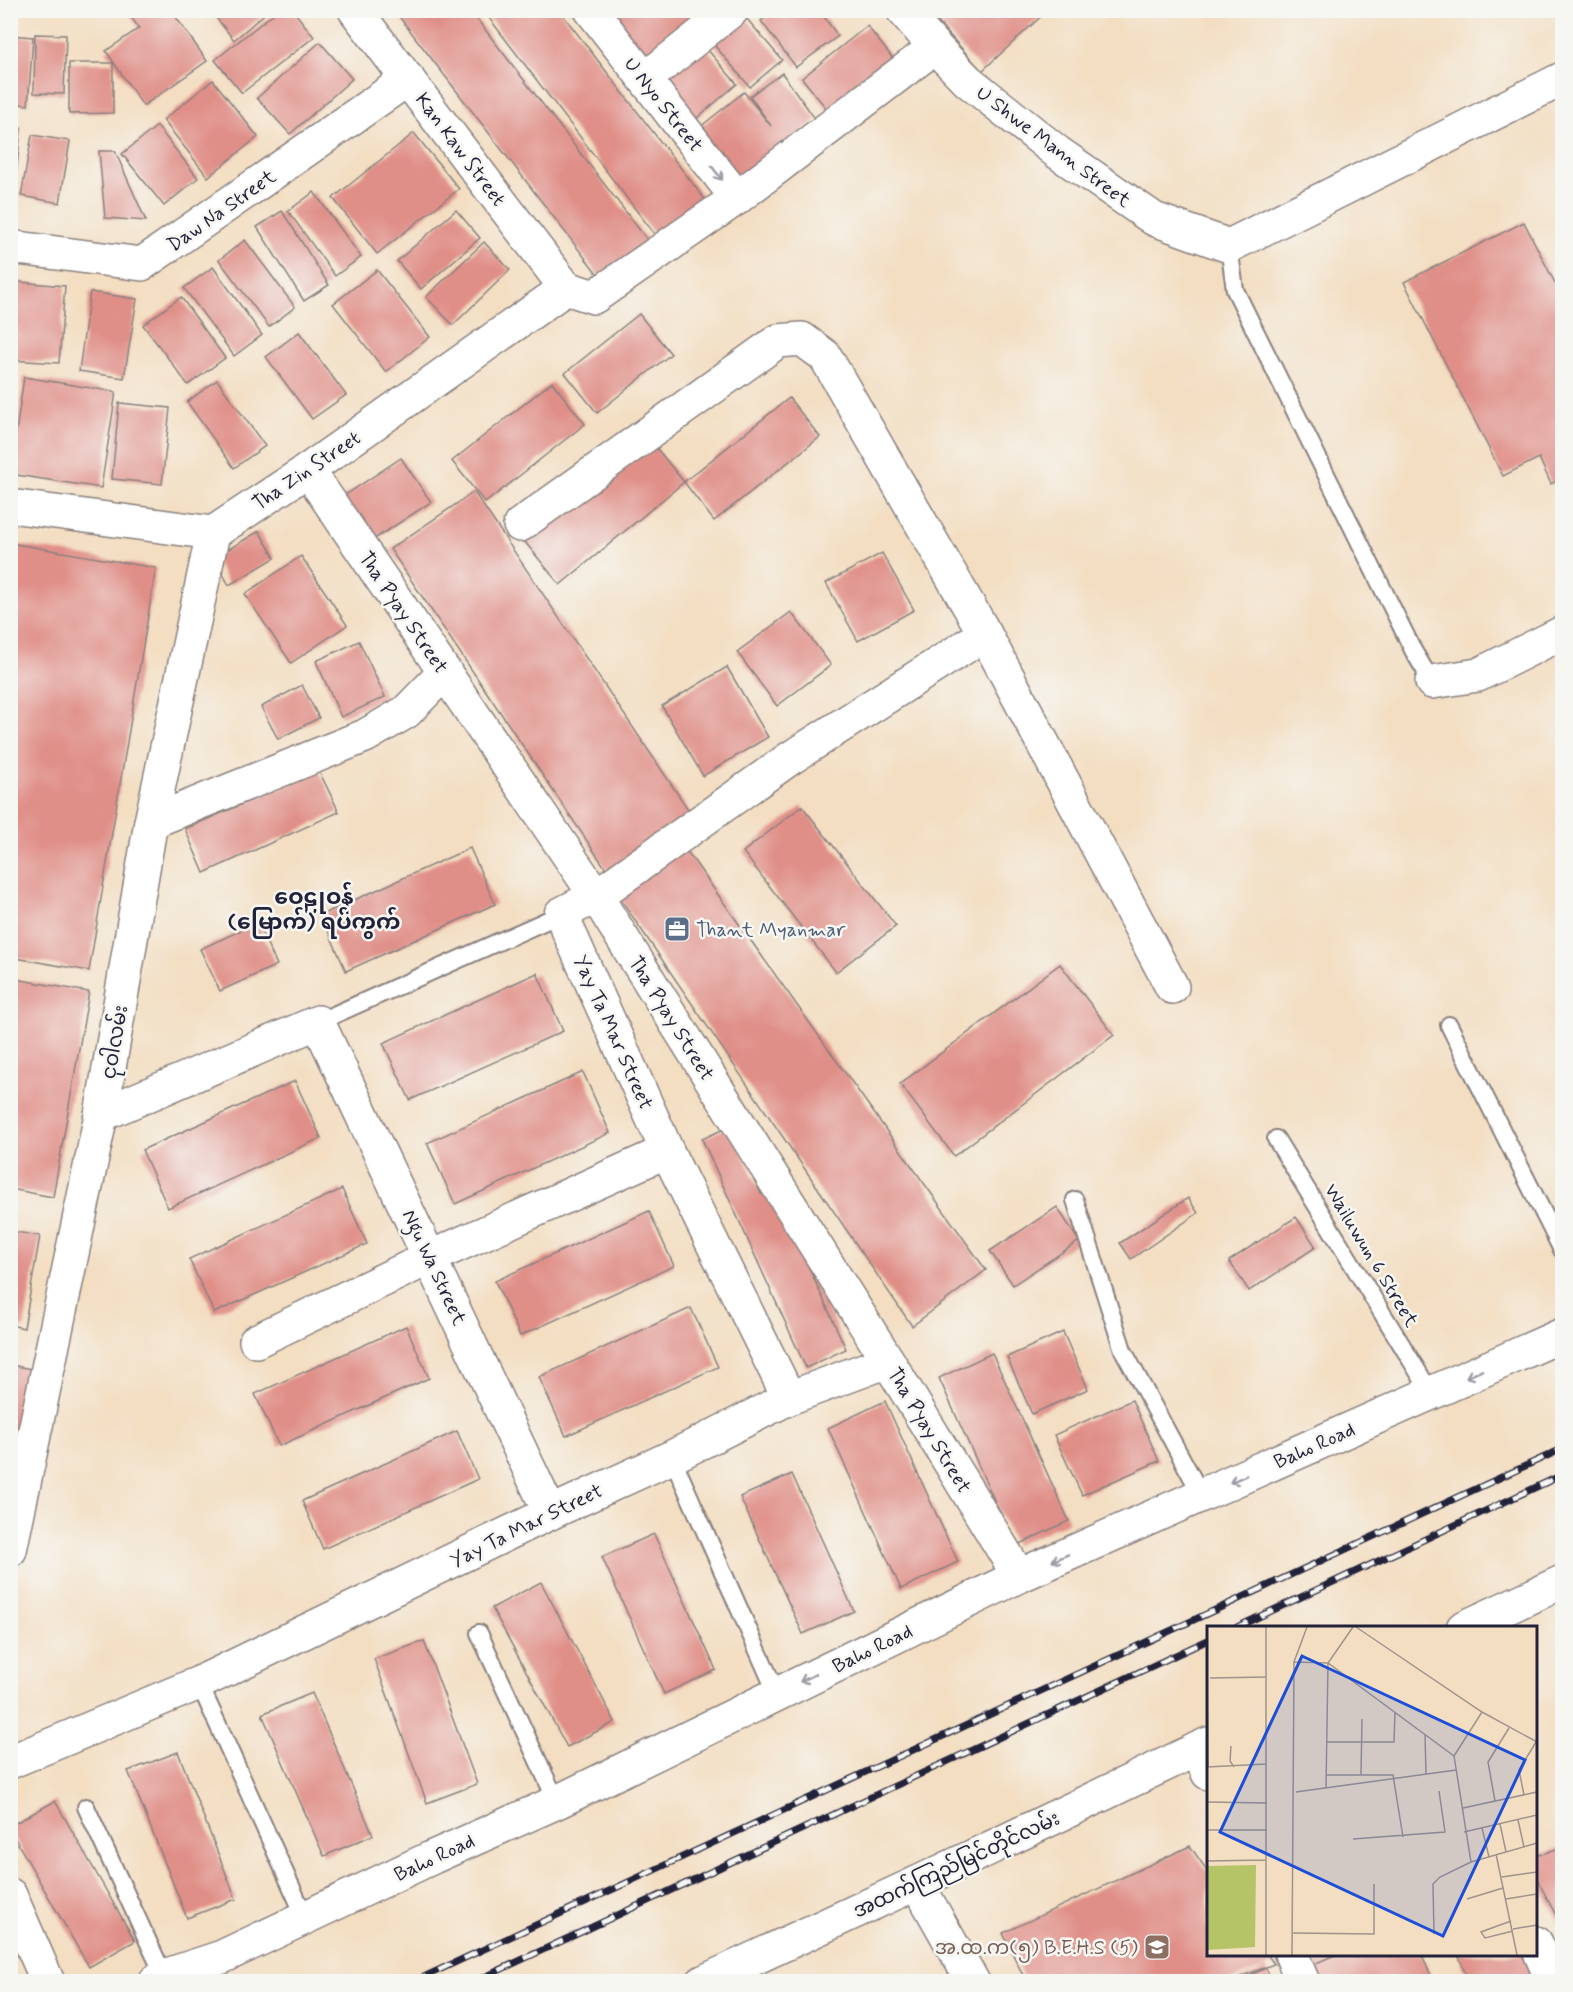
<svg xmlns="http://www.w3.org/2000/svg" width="1573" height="1992" font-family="Mynerve,'Noto Sans Myanmar',sans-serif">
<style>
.building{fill:#e08f88}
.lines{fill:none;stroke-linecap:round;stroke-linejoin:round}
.service-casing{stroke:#8a807e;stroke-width:20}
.minor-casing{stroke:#8a807e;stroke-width:36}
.secondary-casing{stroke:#8a807e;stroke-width:36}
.service{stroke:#fff;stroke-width:16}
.minor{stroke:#fff;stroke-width:33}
.secondary{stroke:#fff;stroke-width:33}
.rail-casing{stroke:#22223b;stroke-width:7}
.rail{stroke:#f6f6f2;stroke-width:4.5;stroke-dasharray:14;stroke-linecap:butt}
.oneway{stroke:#9c9ca7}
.labels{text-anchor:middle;stroke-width:5;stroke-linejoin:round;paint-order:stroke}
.street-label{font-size:20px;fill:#22223b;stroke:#f6f6f2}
.service-label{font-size:20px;fill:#4e5e75;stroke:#f6f6f2;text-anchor:start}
.education-label{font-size:20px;fill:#785e54;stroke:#f6f6f2;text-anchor:end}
.quarter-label{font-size:22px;font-weight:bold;fill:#22223b;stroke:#f6f6f2}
.inset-road{fill:none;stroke:#9f938c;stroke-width:1.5}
.view{fill:#1d4ed8;fill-opacity:0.15;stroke:#1d4ed8;stroke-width:3}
.inset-edge{fill:none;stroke:#22223b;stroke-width:3}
</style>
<rect width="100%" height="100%" fill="#f6f6f2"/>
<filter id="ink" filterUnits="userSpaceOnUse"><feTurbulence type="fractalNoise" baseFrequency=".0167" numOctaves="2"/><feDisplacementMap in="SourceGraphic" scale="12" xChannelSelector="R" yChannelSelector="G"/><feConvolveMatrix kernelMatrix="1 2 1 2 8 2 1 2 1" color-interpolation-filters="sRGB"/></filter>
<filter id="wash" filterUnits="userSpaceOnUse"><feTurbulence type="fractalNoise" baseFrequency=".008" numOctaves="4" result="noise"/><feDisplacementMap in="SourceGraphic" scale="24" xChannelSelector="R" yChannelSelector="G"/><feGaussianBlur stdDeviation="1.35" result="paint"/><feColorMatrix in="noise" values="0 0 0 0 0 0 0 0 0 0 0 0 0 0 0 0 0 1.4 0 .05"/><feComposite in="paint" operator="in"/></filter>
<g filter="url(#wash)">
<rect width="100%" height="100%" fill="#f3dec2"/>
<g id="blocks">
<g class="building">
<path d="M131,10h40l36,51 -64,45 -37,-55 33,-23 -11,-15z"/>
<path d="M210,10h59l-35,30z"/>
<path d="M278,10h15l21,27 -72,56 -27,-33z"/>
<path d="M394,10h76l179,232 -50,34z"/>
<path d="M483,10h76l148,192 -48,38z"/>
<path d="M606,10h113l-72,56z"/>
<path d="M775,10h44l19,26 -42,31 -35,-46z"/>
<path d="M927,10h121l-66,61z"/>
<path d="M741,12l41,48 -32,27 -40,-47z"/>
<path d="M867,26l28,35 -65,52 -28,-35z"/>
<path d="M35,34l31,1 -2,59 -30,-1z"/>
<path d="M10,35l23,2 -5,68 -18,-2z"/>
<path d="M320,42l32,37 -62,55 -33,-36z"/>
<path d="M701,42l36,42 -46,39 -36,-42z"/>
<path d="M69,63h44v50l-44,1z"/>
<path d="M782,73l34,47 -80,62 -41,-51 49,-39 27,34 -21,-30z"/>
<path d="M213,80l45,57 -50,40 -45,-57z"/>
<path d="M10,126l11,2 -8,76h-3z"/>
<path d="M157,126l41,52 -34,28 -42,-52z"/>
<path d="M414,133l45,56 -82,65 -44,-56z"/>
<path d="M32,135l38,6 -10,62 -39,-7z"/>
<path d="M99,151h16l31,70 -41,-3z"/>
<path d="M314,192l47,65 -26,19 -47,-65z"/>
<path d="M456,210l24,28 -59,51 -24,-28z"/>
<path d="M282,211l47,74 -25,16 -47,-74z"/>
<path d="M1524,222l38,75v181l-11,6 -12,-26 -36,18 -99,-194z"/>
<path d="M245,240l50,67 -26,20 -50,-67z"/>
<path d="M484,242l26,28 -57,55 -27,-28z"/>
<path d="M213,267l49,68 -28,21 -50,-68z"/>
<path d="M377,270l53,67 -44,35 -53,-68z"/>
<path d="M10,279l9,1v2l46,4 -6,77 -49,-3z"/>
<path d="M90,292l47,7 -13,79 -45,-7z"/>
<path d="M181,297l44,61 -37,27 -45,-60z"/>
<path d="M639,314l32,40 -74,59 -32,-40z"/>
<path d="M299,332l47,63 -34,24 -46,-62z"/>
<path d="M24,377l92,15 -15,96 -91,-14z"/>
<path d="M217,380l48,66 -31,22 -47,-66z"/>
<path d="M552,382l33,42 -100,79 -33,-42z"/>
<path d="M789,398l31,39 -106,84 -30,-39z"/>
<path d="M119,403l51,5 -8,76 -50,-5z"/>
<path d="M649,439l35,43 -124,103 -35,-43z"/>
<path d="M401,458l30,44 -67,44 -29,-44z"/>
<path d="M474,492l218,323 -84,57 -218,-323z"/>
<path d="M259,531l16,27 -46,27 -15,-27z"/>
<path d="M10,543l146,25 -67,403 -79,-14z"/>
<path d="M882,553l32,57 -56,31 -32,-58z"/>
<path d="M301,556l46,69 -56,38 -46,-69z"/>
<path d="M791,612l40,53 -54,41 -40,-54z"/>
<path d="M359,641l26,56 -44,20 -25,-56z"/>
<path d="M727,667l41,70 -65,39 -41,-70z"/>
<path d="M302,685l17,33 -41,21 -17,-32z"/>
<path d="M319,771l20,41 -135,61 -19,-44z"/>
<path d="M802,806l94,120 -60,46 -93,-120z"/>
<path d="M679,840l307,430 -74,56 -297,-435z"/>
<path d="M470,848l25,56 -149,67 -25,-56z"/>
<path d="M257,923l20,42 -57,26 -20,-42z"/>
<path d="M1060,964l54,71 -160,121 -54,-72z"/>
<path d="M537,973l26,58 -153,69 -27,-57z"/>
<path d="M10,978l79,14 -36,205 -43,-8z"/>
<path d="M583,1072l27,61 -155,71 -28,-61z"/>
<path d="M295,1081l26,57 -153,70 -26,-58z"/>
<path d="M730,1126l31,68 12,-5 73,160 -40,19 -104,-229z"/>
<path d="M342,1189l25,55 -153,69 -25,-54z"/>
<path d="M1188,1198l10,15 -67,46 -11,-16z"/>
<path d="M1057,1207l22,34 -66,44 -23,-34z"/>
<path d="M649,1211l25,55 -154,70 -25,-55z"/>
<path d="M1296,1217l20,30 -67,44 -20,-30z"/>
<path d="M10,1231l30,5 -16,92 -14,-3z"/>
<path d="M691,1308l27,59 -152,69 -27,-59z"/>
<path d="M406,1326l23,52 -150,68 -24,-52z"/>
<path d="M1063,1332l25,57 -56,25 -25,-57z"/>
<path d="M992,1353l77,168 -54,25 -76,-168z"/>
<path d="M10,1365l22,4 -22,114z"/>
<path d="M1132,1400l27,61 -77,34 -28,-60z"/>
<path d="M885,1401l73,161 -57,27 -73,-161z"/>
<path d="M457,1431l21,48 -155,70 -21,-48z"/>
<path d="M792,1474l62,137 -51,23 -63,-137z"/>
<path d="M654,1534l62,136 -52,24 -62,-137z"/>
<path d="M541,1582l74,140 -48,25 -75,-139z"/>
<path d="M424,1641l53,143 -50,19 -53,-144z"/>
<path d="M312,1693l61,142 -49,21 -62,-142z"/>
<path d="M178,1752l58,147 -49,19 -59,-147z"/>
<path d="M55,1801l80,140 -46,26 -79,-137v-4z"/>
<path d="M1190,1846l18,26v82h59l7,10 -47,18h-201l-23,-49z"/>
<path d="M1562,1847v80l-26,-50v-21z"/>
<path d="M1337,1954h84l13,28h-113l-7,-18z"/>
<path d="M1458,1954h69l12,28h-70z"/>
<path d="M1266,1968l6,14h-36z"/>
</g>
</g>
</g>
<g filter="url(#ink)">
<use href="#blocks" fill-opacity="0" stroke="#8a807e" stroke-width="1.5"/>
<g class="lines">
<g class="service-casing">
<g id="service">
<path d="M1229,246l6,44 179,362 18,30"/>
<path d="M318,1022l243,-108"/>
<path d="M1449,1025l113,225"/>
<path d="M1276,1139l155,254"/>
<path d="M1075,1200l48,150 79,146"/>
<path d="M672,1457l105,237"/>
<path d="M479,1633l78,169"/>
<path d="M199,1683l106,234"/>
<path d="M86,1807l78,169"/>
</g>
</g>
<g class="minor-casing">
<g id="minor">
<path d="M355,10l211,278"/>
<path d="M591,10l146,188"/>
<path d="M903,10l32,37 33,34 89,71 97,67 75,27 333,-167"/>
<path d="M645,79l87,-69"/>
<path d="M10,247l132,17 266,-185"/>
<path d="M566,288l28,9 143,-99 198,-151"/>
<path d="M308,470l288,426 292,465 131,215"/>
<path d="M10,506l203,27 95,-63 258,-182"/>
<path d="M520,525l258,-184 24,-2 23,17 160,278 187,353"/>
<path d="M1432,682l46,-7 84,-42"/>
<path d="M151,822l214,-86 41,-24 39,-40"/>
<path d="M101,1115l217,-93 232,491"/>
<path d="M256,1341l175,-84 236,-106"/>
<path d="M789,1398l-122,-247 -106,-237 35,-18 193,-137 196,-125"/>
<path d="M10,1550l91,-435 50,-293 62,-289"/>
<path d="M1197,1749l11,24"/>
<path d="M10,1762l189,-79 351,-170 122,-56 117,-59 99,-37"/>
<path d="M917,1883l56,99"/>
<path d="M10,1895l38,87"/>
<path d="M1536,1943l17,39"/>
<path d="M1291,1954l12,28"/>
</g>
</g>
<g class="secondary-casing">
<g id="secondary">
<path d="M1463,1628l99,-46"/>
<path d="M155,1982l9,-6 58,-19 211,-100 124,-55 462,-226 543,-241"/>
<path d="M703,1982l214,-99 291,-139"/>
</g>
</g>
<use href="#service" class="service"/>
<use href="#minor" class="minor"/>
<use href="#secondary" class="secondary"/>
<g class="rail-casing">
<g id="rail">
<path d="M1235,1628l327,-153"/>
<path d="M413,1982l1149,-533"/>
<path d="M474,1982l734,-342"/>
</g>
</g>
<use href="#rail" class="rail"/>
</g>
<defs><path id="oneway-shaft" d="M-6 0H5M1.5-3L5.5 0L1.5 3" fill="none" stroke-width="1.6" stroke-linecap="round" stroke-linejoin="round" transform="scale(1.5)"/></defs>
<g class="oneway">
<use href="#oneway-shaft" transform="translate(717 173) rotate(52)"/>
<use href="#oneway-shaft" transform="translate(1474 1374) rotate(156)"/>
<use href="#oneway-shaft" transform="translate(1238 1479) rotate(156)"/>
<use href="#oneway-shaft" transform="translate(1060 1558) rotate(156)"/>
<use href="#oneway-shaft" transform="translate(808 1678) rotate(154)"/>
</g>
</g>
<defs>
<g id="office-square" transform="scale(1.35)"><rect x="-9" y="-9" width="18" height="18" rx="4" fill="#5c6f8a" stroke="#f6f6f2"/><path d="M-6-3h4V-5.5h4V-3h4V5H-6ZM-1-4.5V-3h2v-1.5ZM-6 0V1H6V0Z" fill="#fff"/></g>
<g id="school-square" transform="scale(1.35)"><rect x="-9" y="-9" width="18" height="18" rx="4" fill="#8d6e63" stroke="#f6f6f2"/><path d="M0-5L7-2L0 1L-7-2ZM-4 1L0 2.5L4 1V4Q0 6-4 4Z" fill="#fff"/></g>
</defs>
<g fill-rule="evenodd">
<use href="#office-square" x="677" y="929"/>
<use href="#school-square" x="1157" y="1947"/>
</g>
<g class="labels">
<g class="street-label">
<text transform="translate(664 104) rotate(52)" y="7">U Nyo Street</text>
<text transform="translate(1054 146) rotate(37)" y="7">U Shwe Mann Street</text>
<text transform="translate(461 149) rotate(53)" y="7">Kan Kaw Street</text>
<text transform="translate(221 210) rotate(-35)" y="7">Daw Na Street</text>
<text transform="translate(306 470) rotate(-34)" y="7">Tha Zin Street</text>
<text transform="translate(404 612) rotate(56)" y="7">Tha Pyay Street</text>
<text transform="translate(672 1018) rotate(58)" y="7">Tha Pyay Street</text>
<text transform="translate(614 1032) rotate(66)" y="7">Yay Ta Mar Street</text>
<text transform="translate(114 1042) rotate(-80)" y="7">ငုဝါလမ်း</text>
<text transform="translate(1372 1255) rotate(59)" y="7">Wailuwun 6 Street</text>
<text transform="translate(435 1267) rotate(65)" y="7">Ngu Wa Street</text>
<text transform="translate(930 1430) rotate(59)" y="7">Tha Pyay Street</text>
<text transform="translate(1314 1445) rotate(-24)" y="7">Baho Road</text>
<text transform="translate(526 1525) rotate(-26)" y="7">Yay Ta Mar Street</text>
<text transform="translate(872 1648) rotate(-26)" y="7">Baho Road</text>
<text transform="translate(434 1857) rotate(-25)" y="7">Baho Road</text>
<text transform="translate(956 1864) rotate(-25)" y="7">အထက်ကြည်မြင်တိုင်လမ်း</text>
</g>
<g class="service-label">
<text x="696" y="936">Thant Myanmar</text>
</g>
<g class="education-label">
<text x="1138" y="1954">အ.ထ.က(၅) B.E.H.S (5)</text>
</g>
<g class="quarter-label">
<text x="314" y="904">ဝေဠုဝန်<tspan x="314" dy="25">(မြောက်) ရပ်ကွက်</tspan></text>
</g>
</g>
<g transform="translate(1207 1626)">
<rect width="330" height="330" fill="#f3dec2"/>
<path d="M49,239l-1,82 -48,3v-84z" fill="#b5c467"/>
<path class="inset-road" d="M149,1l126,85 55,30M0,36l1,105M87,36l34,1 126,93M3,52l57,-1M218,108l1,41M120,116h67l1,-29M24,120l-1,15 4,6M0,141l59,-3M154,148l1,-55M120,149h66l10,62M119,162l2,-125 25,-36M89,166l160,-22M317,169l-5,-25 17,-28M288,175l-7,-39 21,-34M0,176l60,1M256,182l74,-16M311,194l6,27M293,198l6,28M275,202l7,29M0,204h60M257,206l73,-17M146,213l92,-7 -6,-41M289,228l21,101M0,235l59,-1M264,236l-17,-106 28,-44M295,251l35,-5M260,273l36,-11M299,273l31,-5M304,295l-30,11 4,6 28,-7M306,303l24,-4M86,307l81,1v-50M227,308l-1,-50 7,-7 31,-15 66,-19M59,329v-328M85,329l2,-293 13,-35"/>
<path class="view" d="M95,30l223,104 -82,176 -223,-104z"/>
<rect width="330" height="330" class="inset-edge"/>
</g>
<rect width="1573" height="1992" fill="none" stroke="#f6f6f2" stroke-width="36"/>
</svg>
